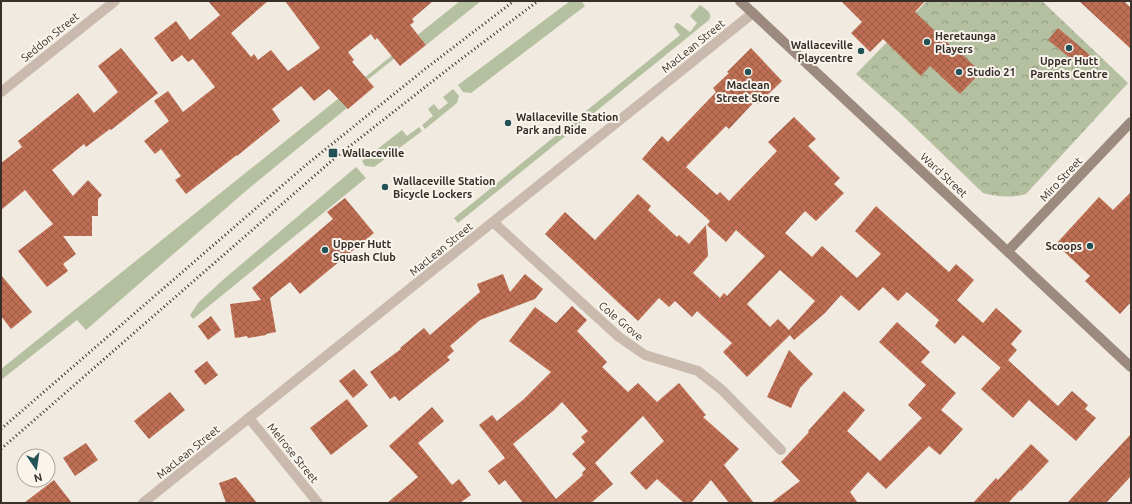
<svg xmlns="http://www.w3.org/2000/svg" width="1132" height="504" font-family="Ubuntu,sans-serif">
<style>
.forest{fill:url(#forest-crowns)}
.garden{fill:#b5c0a1}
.building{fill:url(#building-cross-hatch);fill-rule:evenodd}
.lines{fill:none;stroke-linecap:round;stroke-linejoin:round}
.street{stroke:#c9baad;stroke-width:10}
.secondary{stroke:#9d8a7e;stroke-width:10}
.rail{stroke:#382f2b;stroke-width:3;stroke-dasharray:1 3;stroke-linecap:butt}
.poi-dot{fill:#235256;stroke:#f9f4ec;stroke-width:1.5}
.labels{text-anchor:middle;stroke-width:4;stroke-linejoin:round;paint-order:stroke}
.poi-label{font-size:11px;font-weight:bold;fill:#382f2b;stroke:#f9f4ec;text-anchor:start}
.street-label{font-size:11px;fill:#382f2b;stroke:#f9f4ec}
</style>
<defs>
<pattern id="forest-crowns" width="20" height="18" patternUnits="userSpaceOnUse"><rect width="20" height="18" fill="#b5c0a1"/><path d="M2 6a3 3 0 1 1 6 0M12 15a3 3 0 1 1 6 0" fill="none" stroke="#949c83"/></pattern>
<pattern id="building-cross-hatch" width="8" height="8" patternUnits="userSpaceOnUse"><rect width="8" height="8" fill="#bd6e53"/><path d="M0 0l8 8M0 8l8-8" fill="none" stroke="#9b5b45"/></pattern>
</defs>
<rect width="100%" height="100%" fill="#f1eae0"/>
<path class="forest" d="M927,1h115l86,82 -102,111c-16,4 -28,3 -43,-1l-83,-80 -44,-39z"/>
<g class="garden">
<path d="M460,1h21l-55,44 -6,-7 -79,63 6,7 -100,82 -161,140 -9,-10 -76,60v-11z"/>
<path d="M570,1h11l4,5 -114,87 -8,-1 -5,-7z"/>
<path d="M700,5c6,4 13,8 9,15l-251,203 -4,-5 226,-183 -6,-8 2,-4h2l12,9 7,-9 -7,-7z"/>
<path d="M453,89l6,7 -2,7 -32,26 -3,-4 11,-9 -5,-7 6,-5 5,6 9,-7 -5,-6z"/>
<path d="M419,127l3,4 -48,36 -9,-1 -3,-5 40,-31 5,6z"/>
<path d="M356,167l10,11 -173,141 -3,-4 9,-13 25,-23z"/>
</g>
<g class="building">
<path d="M208,1h60l-37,32 20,24 3,-3 4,6 13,-10 17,21 32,-23 -35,-47h148l-21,18 2,3 -4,3 16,20 -26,21 -23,-28 -2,2 -4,-6 -23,18 6,8 -2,2 22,25 -26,22 -19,-20 -15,12 -13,-15 -29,23 8,12 -43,35v-1l-51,39 -11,-14 6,-4 -20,-27 -6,5 -11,-13 25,-20 -15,-20 14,-10 15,21 32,-25 -22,-28 -5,3 -6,-7 -10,7 -18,-24 22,-17 14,19 30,-25z"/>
<path d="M841,1h84l-10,11 41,39 1,-1 24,22 -21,22 -30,-28 -9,10 -38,-37 -13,13 -19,-19 11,-11z"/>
<path d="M1079,1h45l7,7v41z"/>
<path d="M1058,28l33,28 -10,11 -33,-27z"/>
<path d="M121,48l37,45 -47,37 -1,-1 -24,18 -2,-3 -32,26 21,26 15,-16 14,15 -4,4v17h-6v20h-29l13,18 -13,10 5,7 -21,16 -29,-36 35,-27 -28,-34 -24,20v-47l21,-16 -4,-6 60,-48 16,20 24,-21 -20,-26z"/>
<path d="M751,48l31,33 -24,23 -3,-3 -26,28 -3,-3 -40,41 31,28 3,-3 9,9 48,-50 -9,-9 26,-25 22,22 -8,7 32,32 -6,6 10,9 -28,28 -11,-10 -20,22 27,24 10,-11 35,32 24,-24 -26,-23 21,-25 73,66 7,-8 18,16 -17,20 26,23 13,-15 26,23 -11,13 6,6 -16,18 -38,-33 -8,9 -20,-18 4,-6 -32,-28 -9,9 -15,-14 -24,24 -18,-16 -16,18 -31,27 -4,-5 -43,42 -24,-25 9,-9 -35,-32 -5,6 -17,-16 -6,6 -10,-9 -21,23 -93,-87 20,-22 30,28 43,-46 13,12 -3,4 29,27 2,-2 10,9 17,-19 2,31 -15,17 27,25 4,-5 3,3 38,-40 -29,-26 -10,12 -19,-17 3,-4 -68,-62 20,-23 6,6 48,-50 -3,-4 16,-15 -2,-1zM780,270l35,31 -26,29 -11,-11 -8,8 -23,-23z"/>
<path d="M1131,192v110l-11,12 -35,-33 5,-5 -34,-32 43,-47 14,13z"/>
<path d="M345,198l29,35 -74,61 -10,-12 -20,16 6,34 -10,2v1l-18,3 -1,-2 -12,2 -5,-34 31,-4 -9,-12 81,-69 -6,-7z"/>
<path d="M503,274l7,18 15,-18 18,15 -8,10 -55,21 -30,26 4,5 -7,6 3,3 -51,41 -4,-5 -5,3 -20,-27 31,-23 -1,-1 24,-20 6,7 50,-43 -3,-8z"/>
<path d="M1,275l31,37 -21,17 -10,-13z"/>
<path d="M572,306l15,14 -10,11 30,31 -5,5 26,25 10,-9 19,19 22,-19 27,32 -3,2 36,32 -15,16 30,38h-25l-18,-23 -20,23h-7l-27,-24 -11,11 -16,-17 34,-32 -21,-25 -48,47 18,21 -22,19h-68l-18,-23 -6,5 -11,-14 17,-13 -26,-33 13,-10 5,6 27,-22 27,-27 -42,-31 26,-34 21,16zM562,402l26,29 -7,6 4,5 -13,12 14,15 -4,4 1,2 -27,24 -43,-55 40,-33z"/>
<path d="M211,316l10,14 -13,10 -10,-14z"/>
<path d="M897,322l33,30 -9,10 35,31 -15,17 22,19 -23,26 -11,-9 -43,43 -18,-17 -18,20 8,11h-87l29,-22 -19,-19 28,-30 -1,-1 36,-40 21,19 -18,21 33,30 42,-43 -14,-13 18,-20 -47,-43z"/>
<path d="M789,350l24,24 -13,14 -9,20 -24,-11z"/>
<path d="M1008,360l50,46 14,-15 16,14 -3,4 11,9 -20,23 -47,-41 -16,18 -32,-29z"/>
<path d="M207,361l11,14 -13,10 -11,-14z"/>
<path d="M354,369l14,16 -15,13 -14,-17z"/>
<path d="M170,392l15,18 -36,29 -15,-18z"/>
<path d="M347,399l21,27 -37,29 -21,-27z"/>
<path d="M432,407l12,14 -26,22 34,42 7,-6 12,16 -11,8h-73l31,-26 -29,-31z"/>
<path d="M1131,434v42l-25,27h-39z"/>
<path d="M86,443l12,17 -23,16 -12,-18z"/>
<path d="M1031,444l18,17 -28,30 -1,-1 -12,13h-35l23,-25 2,2z"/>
<path d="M236,477l21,26h-31l-7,-20z"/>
<path d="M54,480l18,23h-48z"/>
</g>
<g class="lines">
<g class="street">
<path d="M1,92l114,-91"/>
<path d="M493,222l126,115 26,18 53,16 24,19 59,60"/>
<path d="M249,418l69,85"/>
<path d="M143,503l610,-490"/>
</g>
<g class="secondary">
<path d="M740,1l391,366"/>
<path d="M1008,251l123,-129"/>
</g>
<g class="rail">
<path d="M1,429l305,-264 119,-96 89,-68"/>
<path d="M1,449l335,-292 116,-91 86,-65"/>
</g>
</g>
<g class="poi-dot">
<circle cx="927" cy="42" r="4"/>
<circle cx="1069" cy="48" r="4"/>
<circle cx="861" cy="51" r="4"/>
<circle cx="748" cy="72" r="4"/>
<circle cx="959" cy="72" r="4"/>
<circle cx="508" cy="123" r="4"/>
<rect x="328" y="148" width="10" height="10" rx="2"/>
<circle cx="385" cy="187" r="4"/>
<circle cx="1090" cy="246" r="4"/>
<circle cx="325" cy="250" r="4"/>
</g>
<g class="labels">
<g class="poi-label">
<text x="935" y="40">Heretaunga<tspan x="935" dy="13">Players</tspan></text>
<text x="853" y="49" text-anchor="end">Wallaceville<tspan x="853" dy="13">Playcentre</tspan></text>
<text x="1069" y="65" text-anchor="middle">Upper Hutt<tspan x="1069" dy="13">Parents Centre</tspan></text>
<text x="967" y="76">Studio 21</text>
<text x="748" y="89" text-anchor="middle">Maclean<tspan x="748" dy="13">Street Store</tspan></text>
<text x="516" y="121">Wallaceville Station<tspan x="516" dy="13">Park and Ride</tspan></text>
<text x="342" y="157">Wallaceville</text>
<text x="393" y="185">Wallaceville Station<tspan x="393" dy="13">Bicycle Lockers</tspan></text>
<text x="333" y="248">Upper Hutt<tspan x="333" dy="13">Squash Club</tspan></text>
<text x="1082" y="250" text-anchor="end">Scoops</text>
</g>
<g class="street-label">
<text transform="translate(50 37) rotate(-39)" y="4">Seddon Street</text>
<text transform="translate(693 46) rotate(-39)" y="4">MacLean Street</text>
<text transform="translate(944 175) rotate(43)" y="4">Ward Street</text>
<text transform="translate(1061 179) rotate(-47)" y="4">Miro Street</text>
<text transform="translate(441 249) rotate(-39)" y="4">MacLean Street</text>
<text transform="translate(621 321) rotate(40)" y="4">Cole Grove</text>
<text transform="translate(188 452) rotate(-39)" y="4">MacLean Street</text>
<text transform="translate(293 453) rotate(51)" y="4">Melrose Street</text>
</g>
</g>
<rect width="1132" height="504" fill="none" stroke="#382f2b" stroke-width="4"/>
<g transform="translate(36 468) rotate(167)"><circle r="19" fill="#f9f4ec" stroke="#aca59f"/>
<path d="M0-3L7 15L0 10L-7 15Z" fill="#235256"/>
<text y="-6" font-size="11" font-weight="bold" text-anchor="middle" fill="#382f2b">N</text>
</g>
</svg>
